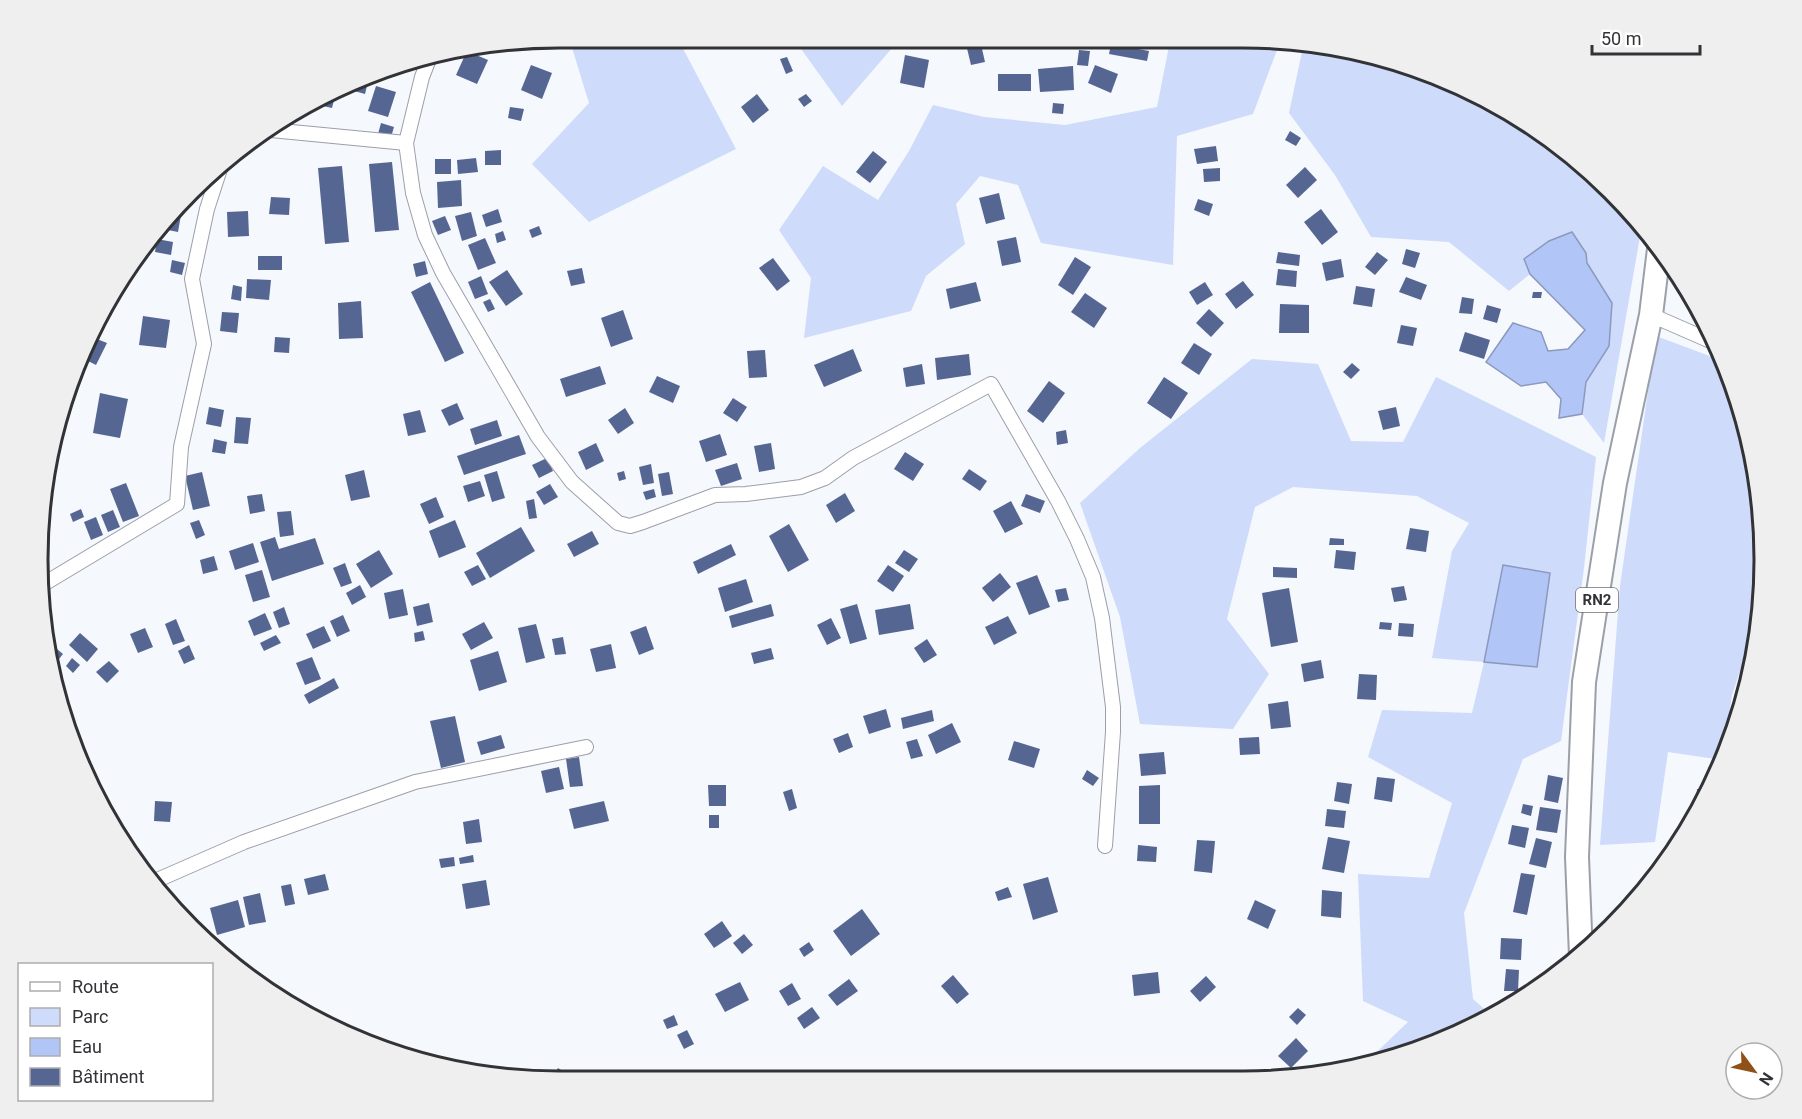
<svg xmlns="http://www.w3.org/2000/svg" width="1802" height="1119" font-family="Roboto,sans-serif">
<style>
.green{fill:#cedbfb}
.water{fill:#b1c5f6;stroke:#8b99bd;stroke-width:1.5}
.building{fill:#566692}
.lines{fill:none;stroke-linecap:round;stroke-linejoin:round}
.minor-casing{stroke:#9b9fa8;stroke-width:16}
.trunk-casing{stroke:#9b9fa8;stroke-width:26}
.minor{stroke:#fff;stroke-width:14}
.trunk{stroke:#fff;stroke-width:22}
.labels{text-anchor:middle;stroke-width:6;stroke-linejoin:round;paint-order:stroke}
.shield{fill:#fff;stroke:#707073;stroke-width:1.5}
.shield-label{font-size:15px;font-weight:bold;fill:#323337}
.rim{fill:none;stroke:#323337;stroke-width:3}
</style>
<rect width="100%" height="100%" fill="#f5f8fd"/>
<g class="green">
<path d="M569,38h120l-9,5 56,106 -147,73 -57,-58 57,-61z"/>
<path d="M794,39l105,1 -57,66z"/>
<path d="M1170,41l110,1 -27,72 -76,22 -4,129 -132,-22 -23,-58 -38,-9 -24,28 9,40 -39,32 -15,35 -107,27 7,-60 -32,-48 44,-64 55,34 31,-49 24,-46 51,12 81,8 92,-18z"/>
<path d="M1304,42h6l132,35 118,68 75,70 7,10 -38,218 -22,-29 4,-32 23,-36 3,-43 -25,-40 -1,-10 -62,6 6,15 -21,17 -60,-49 -78,-5 -36,-62 -46,-62z"/>
<path d="M1656,336l67,25 14,30 23,100 3,102 -5,32 -10,22 -16,48 -10,65 -54,-8 -13,90 -55,3 20,-259z"/>
<path d="M1252,359l66,5 33,77 52,1 33,-65 160,80 -12,111 -23,173 -38,18 -59,154 9,86 19,17 -114,48 -16,2 46,-44 -45,-21 -5,-127 71,4 23,-75 -84,-46 14,-47 90,3 12,-51 -52,-4 20,-107 17,-28 -52,-27 -124,-9 -38,20 -28,112 42,55 -36,55 -93,-5 -20,-107 -40,-114 60,-55z"/>
</g>
<g class="water">
<path d="M1572,232l14,21 1,10 25,40 -3,43 -23,36 -4,32 -23,4 2,-19 -15,-17 -25,4 -35,-24 27,-39 28,9 7,19 20,-2 17,-19 -55,-56 -6,-15 25,-18z"/>
<path d="M1503,565l47,8 -13,94 -53,-5z"/>
</g>
<g class="building">
<path d="M965,40h15l5,22 -14,3z"/>
<path d="M1111,44l38,7 -2,10 -38,-7z"/>
<path d="M1079,50l11,1 -2,15 -11,-1z"/>
<path d="M469,52l19,8 -11,24 -21,-9 10,-22z"/>
<path d="M905,55l24,5 -5,28 -24,-5z"/>
<path d="M787,57l6,14 -7,3 -6,-15z"/>
<path d="M531,65l21,8 -10,26 -21,-9z"/>
<path d="M1095,65l23,9 -7,19 -23,-10z"/>
<path d="M1073,66l1,24 -34,2 -2,-23z"/>
<rect x="998" y="74" width="33" height="17"/>
<path d="M363,81l5,1 -3,12 -18,-5z"/>
<path d="M376,86l20,6 -8,25 -20,-6z"/>
<path d="M757,94l12,16 -16,13 -12,-16z"/>
<path d="M806,94l6,7 -8,6 -6,-8z"/>
<path d="M335,96l-3,12 -14,-3 7,-4z"/>
<path d="M1053,103l11,1 -1,10 -11,-1z"/>
<path d="M510,107l14,2 -3,12 -13,-3z"/>
<path d="M381,123l13,4 -3,10 -13,-3z"/>
<path d="M1290,131l11,7 -5,8 -11,-6z"/>
<path d="M1216,146l2,15 -21,3 -3,-15z"/>
<path d="M501,150v15h-16v-14z"/>
<path d="M873,151l14,11 -17,21 -14,-11z"/>
<path d="M476,158l2,14 -20,2 -1,-14z"/>
<rect x="435" y="159" width="16" height="15"/>
<path d="M392,162l7,68 -24,2 -6,-68z"/>
<path d="M342,166l7,76 -24,2 -7,-76z"/>
<path d="M1305,167l12,13 -19,18 -12,-13z"/>
<path d="M1220,168v13l-16,1 -1,-13z"/>
<path d="M461,180l1,26 -24,2 -1,-26z"/>
<path d="M999,193l6,26 -19,5 -7,-26z"/>
<path d="M271,197l19,1 -1,17 -20,-1z"/>
<path d="M1198,199l15,5 -4,12 -15,-6z"/>
<path d="M182,209l-4,23 -15,-3 4,-4z"/>
<path d="M498,209l4,13 -16,5 -4,-12z"/>
<path d="M1321,209l17,23 -16,13 -18,-23z"/>
<path d="M248,211l1,25 -21,1 -1,-25z"/>
<path d="M471,212l6,24 -15,5 -7,-25z"/>
<path d="M445,216l6,14 -13,5 -6,-14z"/>
<path d="M539,226l3,8 -10,4 -3,-8z"/>
<path d="M503,231l3,9 -9,3 -2,-9z"/>
<path d="M1016,237l5,25 -19,4 -5,-25z"/>
<path d="M485,238l11,25 -18,7 -10,-25z"/>
<path d="M157,239l16,3 -2,13 -16,-3z"/>
<path d="M1406,249l14,4 -5,15 -13,-4z"/>
<path d="M1278,252l22,3 -1,11 -23,-3z"/>
<path d="M1377,252l11,8 -13,15 -10,-8z"/>
<rect x="258" y="256" width="24" height="14"/>
<path d="M1075,257l16,10 -18,28 -15,-10z"/>
<path d="M773,258l17,23 -13,10 -18,-23z"/>
<path d="M1341,259l3,18 -18,4 -4,-18z"/>
<path d="M172,260l13,3 -3,12 -12,-3z"/>
<path d="M425,261l3,13 -12,3 -3,-13z"/>
<path d="M582,268l3,15 -14,3 -4,-15z"/>
<path d="M1278,269l19,2 -1,16 -20,-2z"/>
<path d="M507,270l16,24 -17,12 -17,-24z"/>
<path d="M481,276l7,18 -13,5 -7,-17z"/>
<path d="M1406,277l21,8 -6,15 -22,-8z"/>
<path d="M247,279l24,1 -2,20 -23,-2z"/>
<path d="M1243,281l11,14 -18,14 -11,-15z"/>
<path d="M430,282l34,71 -19,9 -34,-70z"/>
<path d="M976,282l5,19 -31,8 -4,-20z"/>
<path d="M1205,282l8,13 -16,10 -8,-13z"/>
<path d="M233,285l9,2 -1,14 -10,-2z"/>
<path d="M1356,286l19,3 -3,18 -19,-3z"/>
<path d="M1533,292h9l-1,6h-9z"/>
<path d="M1085,293l22,15 -13,20 -23,-16z"/>
<path d="M1462,297l12,2 -2,15 -13,-1z"/>
<path d="M490,299l5,10 -7,3 -5,-10z"/>
<path d="M361,301l2,37 -24,1 -1,-36z"/>
<path d="M1280,304l29,1v28h-30z"/>
<path d="M1487,305l14,4 -4,14 -14,-4z"/>
<path d="M1209,309l15,14 -13,14 -15,-14z"/>
<path d="M623,310l10,29 -22,8 -10,-29z"/>
<path d="M222,312l17,1 -2,20 -17,-2z"/>
<path d="M143,316l27,4 -4,28 -27,-3z"/>
<path d="M1401,325l16,3 -4,18 -16,-3z"/>
<path d="M1465,332l25,8 -6,19 -25,-8z"/>
<path d="M92,337l15,6 -11,22 -14,-7z"/>
<path d="M275,337l15,1 -1,15 -15,-1z"/>
<path d="M1194,343l18,11 -13,21 -18,-12z"/>
<path d="M853,349l9,22 -38,16 -10,-22z"/>
<path d="M765,350l2,27 -18,1 -2,-27z"/>
<path d="M969,354l2,21 -34,5 -2,-22z"/>
<path d="M1352,363l8,7 -9,9 -8,-7z"/>
<path d="M922,364l3,20 -19,3 -3,-19z"/>
<path d="M600,366l6,18 -40,13 -6,-18z"/>
<path d="M657,376l23,10 -7,17 -24,-11z"/>
<path d="M1164,377l24,16 -17,26 -24,-16z"/>
<path d="M1049,381l16,12 -22,30 -16,-12z"/>
<path d="M100,393l28,6 -8,39 -27,-5z"/>
<path d="M733,398l14,9 -10,15 -14,-9z"/>
<path d="M457,403l7,16 -15,7 -8,-16z"/>
<path d="M209,407l15,3 -3,17 -15,-3z"/>
<path d="M1396,407l4,19 -17,4 -5,-19z"/>
<path d="M625,408l9,15 -16,11 -10,-14z"/>
<path d="M420,410l6,22 -18,4 -5,-22z"/>
<path d="M236,417l15,1 -3,26 -14,-1z"/>
<path d="M497,420l5,16 -27,9 -5,-16z"/>
<path d="M1066,430l2,13 -11,2 -1,-13z"/>
<path d="M720,434l7,21 -21,7 -7,-21z"/>
<path d="M519,435l7,19 -62,21 -7,-19z"/>
<path d="M214,439l13,3 -2,12 -13,-2z"/>
<path d="M596,443l8,18 -18,9 -8,-18z"/>
<path d="M771,443l4,26 -16,3 -5,-26z"/>
<path d="M905,452l19,12 -11,17 -19,-12z"/>
<path d="M547,458l6,13 -14,7 -7,-13z"/>
<path d="M737,463l5,16 -21,7 -6,-16z"/>
<path d="M651,464l3,19 -11,2 -4,-18z"/>
<path d="M969,469l18,12 -7,10 -18,-12z"/>
<path d="M364,470l6,27 -19,4 -6,-26z"/>
<path d="M497,471l8,27 -13,4 -8,-27z"/>
<path d="M624,471l2,8 -7,2 -2,-8z"/>
<path d="M202,472l8,34 -17,4 -8,-34z"/>
<path d="M669,472l4,22 -11,2 -4,-22z"/>
<path d="M480,481l5,15 -17,6 -5,-16z"/>
<path d="M126,483l13,33 -16,6 -13,-33z"/>
<path d="M550,484l8,13 -14,8 -8,-13z"/>
<path d="M654,489l2,8 -10,3 -3,-8z"/>
<path d="M845,493l10,18 -19,12 -10,-18z"/>
<path d="M262,494l3,17 -15,3 -3,-18z"/>
<path d="M1026,494l19,7 -5,12 -19,-7z"/>
<path d="M436,497l8,20 -15,7 -9,-20z"/>
<path d="M534,499l3,19 -8,1 -3,-18z"/>
<path d="M1011,501l12,23 -18,9 -12,-22z"/>
<path d="M81,509l3,8 -11,5 -3,-8z"/>
<path d="M113,510l7,17 -12,5 -7,-17z"/>
<path d="M291,511l3,24 -14,2 -3,-25z"/>
<path d="M96,517l7,18 -12,5 -7,-18z"/>
<path d="M199,520l6,15 -9,4 -6,-16z"/>
<path d="M455,520l11,27 -27,11 -10,-27z"/>
<path d="M789,524l20,36 -21,12 -19,-36z"/>
<path d="M521,527l14,24 -45,27 -14,-25z"/>
<path d="M1410,528l19,3 -3,21 -20,-3z"/>
<path d="M592,531l7,13 -25,13 -7,-13z"/>
<path d="M275,537l4,12 36,-11 9,26 -52,17 -12,-39z"/>
<path d="M1330,538l14,1v6h-15z"/>
<path d="M253,543l6,19 -24,8 -6,-19z"/>
<path d="M731,544l5,11 -38,19 -5,-12z"/>
<path d="M379,550l14,24 -22,14 -15,-24z"/>
<path d="M904,550l14,9 -9,13 -14,-9z"/>
<path d="M1336,550l20,2 -2,18 -20,-2z"/>
<path d="M214,556l4,14 -15,4 -3,-14z"/>
<path d="M345,563l7,20 -11,4 -8,-19z"/>
<path d="M478,565l8,14 -14,7 -8,-14z"/>
<path d="M888,565l16,11 -11,16 -16,-11z"/>
<path d="M1273,567l24,1v10l-24,-1z"/>
<path d="M262,570l8,27 -17,5 -8,-27z"/>
<path d="M1000,573l11,14 -18,15 -11,-14z"/>
<path d="M1037,575l13,32 -21,8 -13,-32z"/>
<path d="M746,579l7,23 -28,10 -7,-24z"/>
<path d="M360,585l6,12 -14,8 -6,-12z"/>
<path d="M1404,586l3,14 -13,2 -3,-14z"/>
<path d="M1066,588l3,12 -11,2 -3,-12z"/>
<path d="M1289,588l9,54 -27,5 -9,-54z"/>
<path d="M403,589l5,26 -19,4 -5,-26z"/>
<path d="M429,603l4,19 -16,4 -4,-19z"/>
<path d="M771,604l3,12 -42,12 -3,-12z"/>
<path d="M857,604l10,35 -17,5 -10,-35z"/>
<path d="M910,604l4,25 -35,6 -4,-25z"/>
<path d="M284,607l6,17 -11,4 -6,-16z"/>
<path d="M265,613l7,16 -18,7 -6,-15z"/>
<path d="M343,615l7,16 -13,6 -7,-16z"/>
<path d="M1008,616l9,17 -23,12 -9,-18z"/>
<path d="M831,618l10,20 -14,7 -10,-20z"/>
<path d="M176,619l9,22 -12,4 -8,-21z"/>
<path d="M484,622l9,16 -22,12 -9,-16z"/>
<path d="M1380,622l12,1 -1,7 -12,-1z"/>
<path d="M1399,623l15,1 -1,13 -15,-1z"/>
<path d="M536,624l9,34 -19,5 -8,-35z"/>
<path d="M324,626l7,15 -18,8 -7,-15z"/>
<path d="M646,626l8,23 -15,6 -9,-23z"/>
<path d="M145,628l8,19 -15,6 -8,-19z"/>
<path d="M423,631l2,9 -10,2 -1,-9z"/>
<path d="M80,633l18,16 -11,13 -18,-17z"/>
<path d="M276,635l5,8 -17,8 -4,-8z"/>
<path d="M563,637l3,17 -11,1 -3,-16z"/>
<path d="M927,639l10,16 -13,8 -10,-15z"/>
<path d="M611,644l5,24 -20,4 -6,-23z"/>
<path d="M52,645l11,9 -8,10 -1,-5z"/>
<path d="M189,645l6,14 -11,5 -6,-13z"/>
<path d="M771,648l3,11 -20,5 -3,-11z"/>
<path d="M498,651l9,31 -28,9 -9,-31z"/>
<path d="M312,657l9,22 -16,6 -9,-22z"/>
<path d="M72,658l8,7 -7,8 -7,-7z"/>
<path d="M1321,660l3,18 -20,4 -3,-18z"/>
<path d="M109,661l10,10 -12,12 -11,-11z"/>
<path d="M1359,674l18,1 -1,25 -19,-1z"/>
<path d="M334,678l5,10 -30,16 -5,-9z"/>
<path d="M1288,701l3,26 -20,2 -3,-25z"/>
<path d="M886,709l5,18 -22,7 -6,-18z"/>
<path d="M932,710l2,11 -31,8 -2,-11z"/>
<path d="M455,716l10,46 -24,6 -11,-47z"/>
<path d="M952,723l9,19 -25,12 -8,-19z"/>
<path d="M848,733l5,14 -14,6 -6,-14z"/>
<path d="M501,735l4,13 -24,7 -4,-13z"/>
<path d="M1259,737l1,17 -20,1 -1,-17z"/>
<path d="M917,739l6,17 -12,3 -5,-17z"/>
<path d="M1014,741l26,8 -6,19 -26,-8z"/>
<path d="M1164,752l2,22 -25,2 -2,-22z"/>
<path d="M579,757l4,29 -13,1 -4,-28z"/>
<path d="M559,767l5,22 -18,4 -5,-22z"/>
<path d="M1087,770l12,8 -6,8 -11,-7z"/>
<path d="M1548,775l15,3 -5,25 -14,-3z"/>
<path d="M1377,777l18,2 -3,23 -18,-3z"/>
<path d="M1337,782l15,2 -3,20 -15,-3z"/>
<path d="M708,785h18v21h-17z"/>
<path d="M1160,785v39h-21v-38z"/>
<path d="M792,789l5,19 -8,3 -6,-19z"/>
<path d="M1697,789l14,1 -16,25z"/>
<path d="M155,801l17,1 -2,20 -16,-1z"/>
<path d="M604,801l5,20 -35,8 -5,-20z"/>
<path d="M1523,804l10,2 -2,10 -10,-3z"/>
<path d="M1540,807l21,3 -4,23 -21,-3z"/>
<path d="M1327,809l19,2 -2,17 -19,-2z"/>
<rect x="709" y="815" width="10" height="13"/>
<path d="M479,819l3,23 -16,2 -3,-22z"/>
<path d="M1512,825l17,3 -4,20 -17,-4z"/>
<path d="M1328,837l22,4 -6,32 -22,-4z"/>
<path d="M1536,838l16,4 -6,26 -17,-4z"/>
<path d="M1197,840l18,1 -3,32 -18,-2z"/>
<path d="M1138,845l19,2 -1,15 -19,-1z"/>
<path d="M473,855l1,7 -14,2 -1,-6z"/>
<path d="M454,857l1,9 -14,2 -2,-9z"/>
<path d="M1521,873l14,2 -8,40 -14,-3z"/>
<path d="M325,874l4,16 -21,5 -4,-16z"/>
<path d="M1048,877l10,35 -25,8 -10,-36z"/>
<path d="M486,880l4,25 -24,4 -4,-25z"/>
<path d="M291,884l4,20 -10,2 -4,-20z"/>
<path d="M1008,887l4,10 -14,4 -3,-9z"/>
<path d="M1322,890l20,2 -1,26 -20,-2z"/>
<path d="M260,893l6,29 -17,3 -6,-28z"/>
<path d="M238,900l7,27 -28,8 -7,-27z"/>
<path d="M1255,900l21,10 -8,19 -21,-10z"/>
<path d="M862,909l18,25 -29,22 -18,-25z"/>
<path d="M722,921l10,15 -18,12 -10,-14z"/>
<path d="M744,934l9,11 -11,9 -9,-11z"/>
<path d="M1501,938l21,1 -1,21 -21,-1z"/>
<path d="M809,942l5,8 -10,7 -5,-8z"/>
<path d="M1506,969l13,1 -1,21h-14z"/>
<path d="M1158,972l2,21 -26,3 -2,-21z"/>
<path d="M953,975l16,19 -12,10 -16,-18z"/>
<path d="M1206,976l10,11 -16,15 -10,-11z"/>
<path d="M849,979l9,12 -21,15 -9,-11z"/>
<path d="M740,982l9,18 -24,12 -10,-18z"/>
<path d="M792,983l9,16 -13,7 -9,-15z"/>
<path d="M812,1007l8,11 -16,11 -7,-11z"/>
<path d="M1298,1008l8,7 -9,10 -8,-8z"/>
<path d="M674,1015l4,10 -11,4 -4,-9z"/>
<path d="M687,1030l7,14 -10,5 -7,-14z"/>
<path d="M1296,1038l12,13 -17,17 -13,-12z"/>
<path d="M558,1068l14,9h-20z"/>
</g>
<g class="lines">
<g class="minor-casing">
<g id="minor">
<path d="M429,59l-7,18 -16,66 7,50 12,42 18,38 95,164 34,45 46,41 12,3 13,-4 72,-27 31,-1 55,-7 24,-9 28,-20 138,-74 67,117 19,38 16,38 9,41 11,89v25l-8,114"/>
<path d="M271,130l135,13"/>
<path d="M1651,315l64,28"/>
<path d="M42,585l135,-81 4,-57 23,-103 -12,-65 15,-70 13,-40"/>
<path d="M1743,704l6,-23"/>
<path d="M155,881l89,-39 171,-60 171,-35"/>
</g>
</g>
<g class="trunk-casing">
<path id="trunk" d="M1581,956l-4,-99 7,-175 31,-199 36,-168 8,-66"/>
</g>
<use href="#minor" class="minor"/>
<use href="#trunk" class="trunk"/>
</g>
<g class="labels">
<rect class="shield" x="1576" y="588" width="42" height="24" rx="4.5"/>
<g class="shield-label">
<text x="1597" y="605">RN2</text>
</g>
</g>
<path d="M0 0H1802V1119H0ZM559 48H1243A511 511 0 0 1 1754 559V560A511 511 0 0 1 1243 1071H559A511 511 0 0 1 48 560V559A511 511 0 0 1 559 48Z" fill="#efefef" fill-rule="evenodd"/>
<path class="rim" d="M559 48H1243A511 511 0 0 1 1754 559V560A511 511 0 0 1 1243 1071H559A511 511 0 0 1 48 560V559A511 511 0 0 1 559 48Z"/>
<rect x="18" y="963" width="195" height="138" fill="#ffffff" stroke="#adadaf" stroke-width="1.5"/>
<rect x="30" y="982" width="30" height="9" fill="#ffffff" stroke="#adadaf" stroke-width="1.5"/>
<text x="72" y="993" font-size="18" fill="#323337">Route</text>
<rect x="30" y="1008" width="30" height="18" fill="#cedbfb" stroke="#adadaf" stroke-width="1.5"/>
<text x="72" y="1023" font-size="18" fill="#323337">Parc</text>
<rect x="30" y="1038" width="30" height="18" fill="#b1c5f6" stroke="#adadaf" stroke-width="1.5"/>
<text x="72" y="1053" font-size="18" fill="#323337">Eau</text>
<rect x="30" y="1068" width="30" height="18" fill="#566692" stroke="#adadaf" stroke-width="1.5"/>
<text x="72" y="1083" font-size="18" fill="#323337">Bâtiment</text>
<g transform="translate(1754 1071) rotate(123)"><circle r="28" fill="#ffffff" stroke="#adadaf" stroke-width="1.5"/>
<path d="M0-4.5L10 22L0 15L-10 22Z" fill="#8f5117"/>
<text y="-9" font-size="16" font-weight="bold" text-anchor="middle" fill="#323337">N</text>
</g>
<path d="M1592 45v9h108v-9" fill="none" stroke="#323337" stroke-width="3"/>
<text x="1601" y="45" font-size="18" fill="#323337" stroke="#ffffff" stroke-width="4.5" paint-order="stroke">50 m</text>
</svg>
